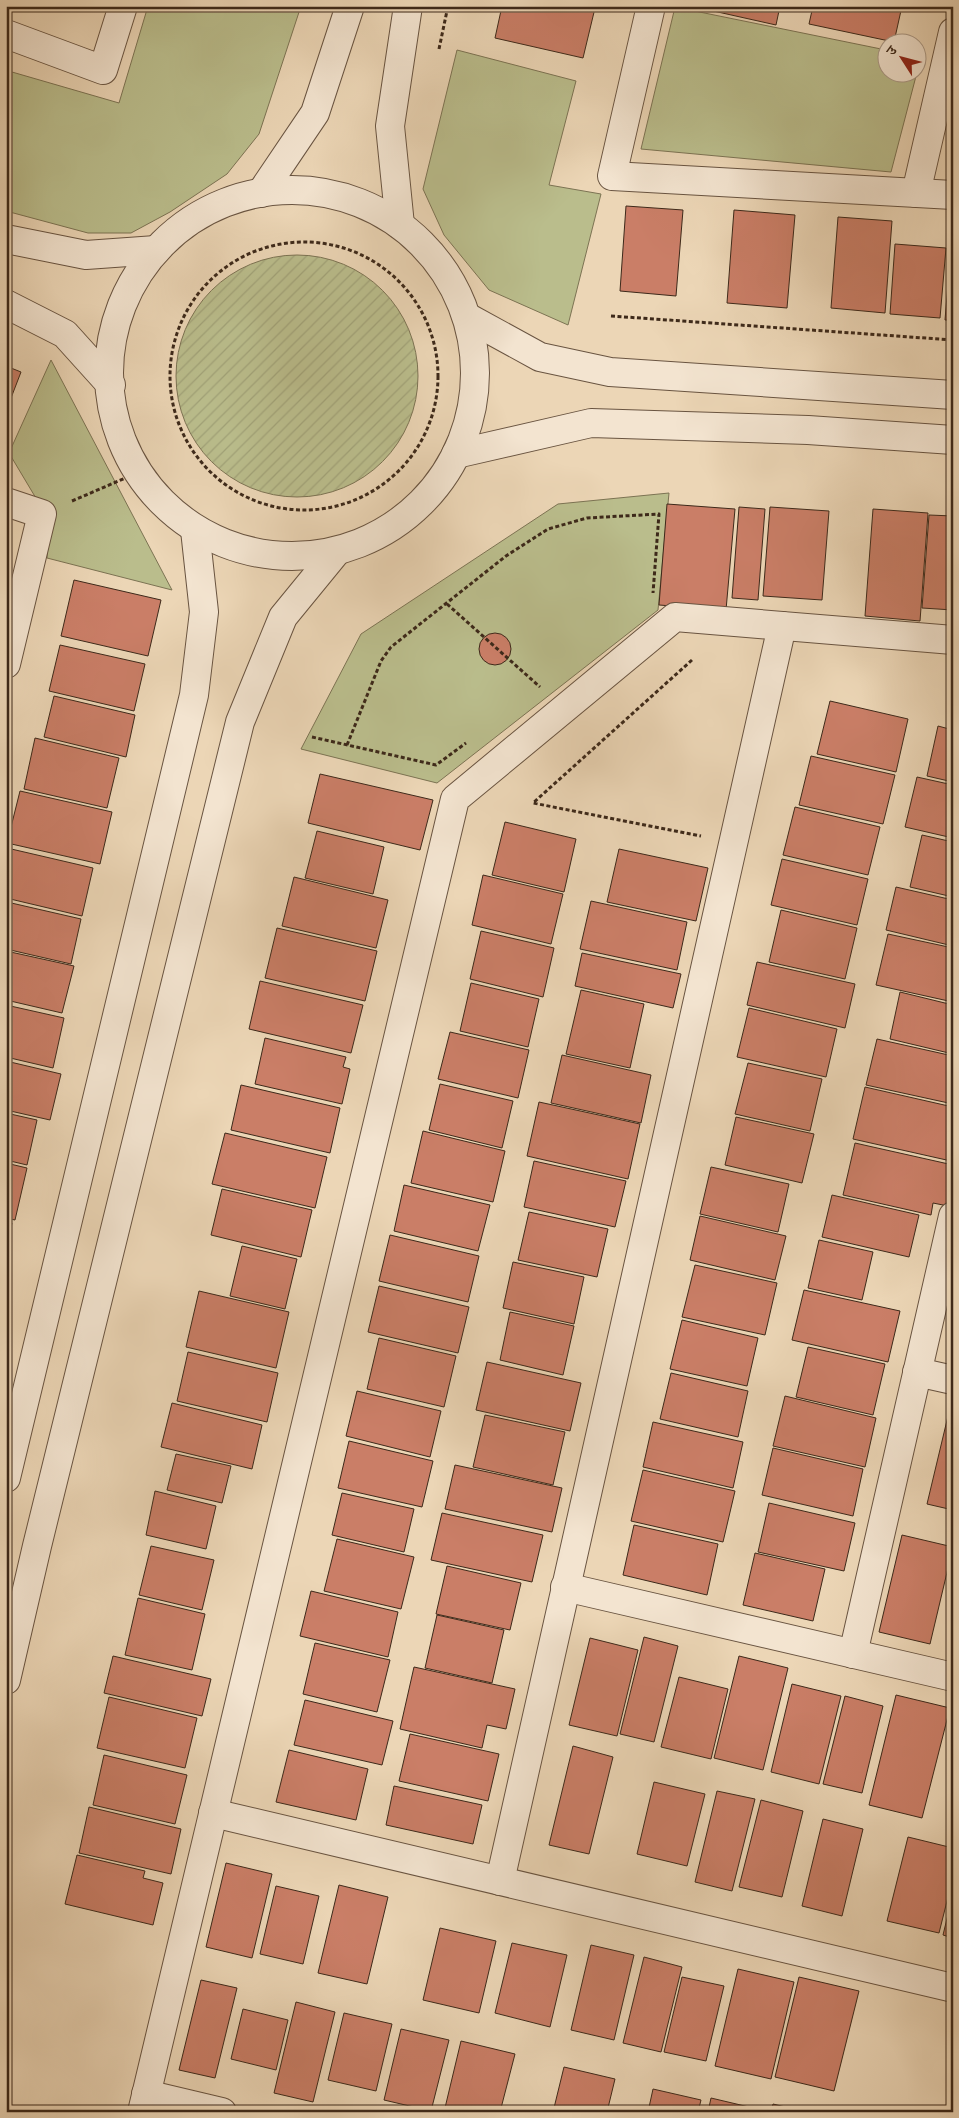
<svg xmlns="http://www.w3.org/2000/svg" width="959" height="2118" font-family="'IM FELL DW Pica','Noto Serif Devanagari',serif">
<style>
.green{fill:#babd8c;stroke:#7c7353}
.garden{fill:url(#garden-furrows);stroke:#7c7353}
.building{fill:#ca7e67;stroke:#3d291a}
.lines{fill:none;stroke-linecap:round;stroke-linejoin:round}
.minor-casing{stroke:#695441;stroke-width:30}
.path{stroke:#3d291a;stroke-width:3;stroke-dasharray:4 2.5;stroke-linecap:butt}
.minor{stroke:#f3e4d0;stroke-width:28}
</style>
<defs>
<pattern id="garden-furrows" width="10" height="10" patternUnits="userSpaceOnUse" patternTransform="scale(1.25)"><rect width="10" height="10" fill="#babd8c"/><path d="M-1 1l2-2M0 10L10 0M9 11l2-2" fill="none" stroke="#a1a278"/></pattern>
</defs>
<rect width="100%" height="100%" fill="#ecd6b6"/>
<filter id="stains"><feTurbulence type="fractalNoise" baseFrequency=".004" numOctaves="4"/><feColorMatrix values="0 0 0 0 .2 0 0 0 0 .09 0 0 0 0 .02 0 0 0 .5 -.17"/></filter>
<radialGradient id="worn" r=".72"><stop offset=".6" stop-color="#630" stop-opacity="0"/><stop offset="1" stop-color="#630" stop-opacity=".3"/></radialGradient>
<g class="green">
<path d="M148,6h153l-42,128 -32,40 -57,38 -39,21h-43l-82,-22v-124l6,-15 107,31z"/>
<path d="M675,7l211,43v22h30l1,-16 4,1 -30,115 -250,-23z"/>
<path d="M457,50l119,31 -27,104 52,9 -33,131 -79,-35 -45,-55 -21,-46z"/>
<path d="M51,360l121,230 -125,-32 2,-38 -40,-67z"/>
<path d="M669,493l-11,117 -221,173 -136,-34 60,-115 197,-130z"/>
</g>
<circle class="garden" cx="297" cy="376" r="121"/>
<g class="building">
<path d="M502,6h84l9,2 -12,50 -88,-20z"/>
<path d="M691,6h89l-4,19z"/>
<path d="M813,6h89l-8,36 -85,-18z"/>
<path d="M626,206l57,4 -7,86 -56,-5z"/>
<path d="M734,210l61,5 -8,93 -60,-5z"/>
<path d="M838,217l54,4 -7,92 -54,-5z"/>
<path d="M895,244l51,4 -6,70 -50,-4z"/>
<path d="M951,246h2v74h-8z"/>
<path d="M6,366l15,6 -15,39z"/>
<path d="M667,504l68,5 -9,101 -67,-5z"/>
<path d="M739,507l26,2 -7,91 -26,-2z"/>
<path d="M770,507l59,4 -7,89 -59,-4z"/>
<path d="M873,509l55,4 -8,108 -55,-5z"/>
<path d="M929,515l24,1v94l-31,-2z"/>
<path d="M74,580l87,20 -13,56 -87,-20z"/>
<circle cx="495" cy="649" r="16"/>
<path d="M60,645l85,19 -11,47 -85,-20z"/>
<path d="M54,696l81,19 -9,42 -82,-20z"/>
<path d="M830,701l78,18 -12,53 -79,-18z"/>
<path d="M938,726l15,4v52l-26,-6z"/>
<path d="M35,738l84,20 -12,50 -83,-19z"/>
<path d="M811,756l84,19 -12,49 -84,-19z"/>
<path d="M320,774l113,26 -13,50 -112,-27z"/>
<path d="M917,777l36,8v53l-48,-11z"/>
<path d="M20,791l92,21 -12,52 -93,-21z"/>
<path d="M795,807l85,20 -12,48 -85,-20z"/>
<path d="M505,822l71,17 -12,53 -72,-17z"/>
<path d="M317,831l67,16 -11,47 -68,-16z"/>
<path d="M922,835l31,7v55l-43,-10z"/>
<path d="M7,848l86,20 -11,48 -76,-18z"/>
<path d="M619,849l89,19 -12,53 -89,-19z"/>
<path d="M782,859l86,20 -11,46 -86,-20z"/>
<path d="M483,875l80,19 -12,50 -79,-19z"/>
<path d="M294,877l94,23 -12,48 -94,-22z"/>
<path d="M896,887l57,13v46l-67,-16z"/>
<path d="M591,901l96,21 -10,48 -97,-21z"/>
<path d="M7,902l74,17 -10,45 -65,-15z"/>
<path d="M781,910l76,18 -12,51 -76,-17z"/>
<path d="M277,928l100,23 -12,50 -100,-23z"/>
<path d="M481,931l73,17 -11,49 -73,-18z"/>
<path d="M888,934l65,14v54l-77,-17z"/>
<path d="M6,951l68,15 -12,47 -56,-13z"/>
<path d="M582,953l99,21 -8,34 -98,-22z"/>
<path d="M757,962l98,22 -10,44 -98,-23z"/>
<path d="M260,981l103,24 -12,48 -102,-24z"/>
<path d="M471,983l68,16 -11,48 -68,-16z"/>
<path d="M581,990l63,14 -14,64 -64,-14z"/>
<path d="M900,992l53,13v49l-63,-15z"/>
<path d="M6,1005l58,13 -11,50 -47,-11z"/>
<path d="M749,1008l88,21 -11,48 -89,-20z"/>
<path d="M450,1032l79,18 -11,48 -80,-19z"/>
<path d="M265,1038l81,19 -3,10 7,2 -8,35 -87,-20z"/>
<path d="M877,1039l76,17v48l-87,-19z"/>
<path d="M562,1055l89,20 -10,48 -90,-20z"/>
<path d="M6,1061l55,13 -11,46 -44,-10z"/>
<path d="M748,1063l74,16 -12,52 -75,-17z"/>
<path d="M440,1084l73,17 -11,47 -73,-18z"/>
<path d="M241,1085l99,23 -10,45 -99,-23z"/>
<path d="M865,1087l88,20v46l-2,8 -98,-22z"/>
<path d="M539,1102l101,22 -12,55 -101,-23z"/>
<path d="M6,1113l31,7 -10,45 -21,-5z"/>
<path d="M736,1117l78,17 -12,49 -77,-18z"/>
<path d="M423,1131l82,20 -12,51 -82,-19z"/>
<path d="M225,1133l102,24 -12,51 -103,-24z"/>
<path d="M855,1143l98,22v19l-5,22 -15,-3 -2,12 -88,-20z"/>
<path d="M534,1161l92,20 -11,46 -91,-20z"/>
<path d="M6,1163l21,5 -12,52 -9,-2z"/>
<path d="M711,1167l78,17 -11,48 -78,-18z"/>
<path d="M404,1185l86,20 -12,46 -84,-20z"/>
<path d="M222,1189l90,21 -11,47 -90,-22z"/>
<path d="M832,1195l87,20 -10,42 -87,-20z"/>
<path d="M529,1212l79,17 -11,48 -79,-17z"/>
<path d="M700,1216l86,20 -11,44 -85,-20z"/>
<path d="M6,1222l6,1 -6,26z"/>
<path d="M390,1235l89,21 -11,46 -89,-21z"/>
<path d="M819,1240l54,12 -11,48 -54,-12z"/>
<path d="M242,1246l55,13 -12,50 -55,-13z"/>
<path d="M513,1262l71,15 -10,47 -71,-16z"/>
<path d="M695,1265l82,18 -12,52 -83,-18z"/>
<path d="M379,1286l90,21 -11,46 -90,-21z"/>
<path d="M804,1290l96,21 -12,51 -96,-22z"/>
<path d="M199,1291l90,21 -13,56 -90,-21z"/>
<path d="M510,1312l64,14 -11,49 -63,-15z"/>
<path d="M682,1320l76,18 -11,48 -77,-17z"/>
<path d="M379,1338l77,18 -12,51 -77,-18z"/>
<path d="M808,1347l77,17 -12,51 -77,-18z"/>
<path d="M188,1352l90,21 -11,49 -90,-21z"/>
<path d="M487,1362l94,21 -11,48 -94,-21z"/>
<path d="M671,1373l77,18 -10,46 -78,-18z"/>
<path d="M357,1391l84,20 -11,46 -84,-21z"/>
<path d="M785,1396l91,22 -11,49 -92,-21z"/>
<path d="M172,1403l90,22 -10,44 -91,-22z"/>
<path d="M485,1415l80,17 -12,53 -80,-18z"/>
<path d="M948,1416l5,1v93l-26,-6z"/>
<path d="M653,1422l90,20 -10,46 -90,-21z"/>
<path d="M349,1441l84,20 -11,46 -84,-19z"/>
<path d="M773,1448l90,21 -10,47 -91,-21z"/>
<path d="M176,1454l55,12 -9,37 -55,-13z"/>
<path d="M455,1465l107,23 -10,44 -107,-23z"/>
<path d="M643,1470l92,21 -12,51 -92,-21z"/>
<path d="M155,1491l61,15 -10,43 -60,-14z"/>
<path d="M342,1493l72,16 -10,43 -72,-17z"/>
<path d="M769,1503l86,20 -11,48 -86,-19z"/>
<path d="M442,1513l101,22 -11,47 -101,-22z"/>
<path d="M634,1525l84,19 -11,51 -84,-20z"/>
<path d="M902,1535l51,12 -23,97 -51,-12z"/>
<path d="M337,1539l77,18 -13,52 -77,-18z"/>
<path d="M151,1546l63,14 -12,50 -63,-15z"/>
<path d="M755,1553l70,16 -12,52 -70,-16z"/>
<path d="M447,1566l74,17 -11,47 -74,-16z"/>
<path d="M311,1591l87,21 -10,45 -88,-21z"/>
<path d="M138,1598l67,16 -13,56 -67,-15z"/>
<path d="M437,1615l67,15 -12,53 -67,-15z"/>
<path d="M644,1637l34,9 -24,96 -34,-8z"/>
<path d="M590,1638l48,12 -21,86 -48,-11z"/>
<path d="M315,1643l75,17 -13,52 -74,-18z"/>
<path d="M113,1656l98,23 -9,37 -98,-23z"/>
<path d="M739,1656l49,12 -25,102 -49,-12z"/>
<path d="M414,1667l101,22 -9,40 -19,-4 -5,23 -82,-19z"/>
<path d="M679,1677l49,12 -17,70 -50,-12z"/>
<path d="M792,1684l49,12 -22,88 -48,-12z"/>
<path d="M896,1695l54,13 -28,110 -53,-13z"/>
<path d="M845,1696l38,10 -21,87 -39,-9z"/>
<path d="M109,1697l88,21 -12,50 -88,-20z"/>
<path d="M305,1700l88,21 -11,44 -88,-20z"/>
<path d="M410,1734l89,20 -11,47 -89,-20z"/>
<path d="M573,1746l40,11 -24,97 -40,-9z"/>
<path d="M289,1750l79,19 -12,51 -80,-18z"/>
<path d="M104,1755l83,20 -12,49 -82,-19z"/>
<path d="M654,1782l51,12 -18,72 -50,-12z"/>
<path d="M394,1786l88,19 -9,39 -87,-19z"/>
<path d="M717,1791l38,8 -23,92 -37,-9z"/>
<path d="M761,1800l42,11 -21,86 -43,-10z"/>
<path d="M89,1807l92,22 -10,45 -92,-21z"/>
<path d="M823,1819l40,10 -21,87 -40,-10z"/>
<path d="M908,1837l45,11v29l-14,56 -52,-12z"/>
<path d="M77,1855l68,16 -2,7 20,5 -10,42 -88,-21z"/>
<path d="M226,1863l46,11 -20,84 -46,-11z"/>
<path d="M339,1885l49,12 -21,87 -49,-11z"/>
<path d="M276,1886l43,10 -16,68 -43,-10z"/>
<path d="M953,1894v44l-10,-3z"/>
<path d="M440,1928l56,13 -17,72 -56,-13z"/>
<path d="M512,1943l55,12 -17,72 -55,-14z"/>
<path d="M591,1945l43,10 -20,85 -43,-10z"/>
<path d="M644,1957l38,10 -21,85 -38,-9z"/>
<path d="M738,1969l56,13 -23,97 -56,-13z"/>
<path d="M682,1977l42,9 -18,75 -42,-9z"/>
<path d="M799,1977l60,14 -25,100 -59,-14z"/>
<path d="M201,1980l36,8 -22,90 -36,-8z"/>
<path d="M296,2002l39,10 -22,90 -39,-9z"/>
<path d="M243,2009l45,11 -12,50 -45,-11z"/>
<path d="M344,2013l48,11 -16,67 -48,-11z"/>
<path d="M401,2029l48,11 -18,71 -47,-11z"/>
<path d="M461,2041l54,13 -15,58h-56z"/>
<path d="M564,2067l51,12 -8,33h-54z"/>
<path d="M653,2089l48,11 -3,12h-50z"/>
<path d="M711,2098l55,13v1h-58z"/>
<path d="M773,2104l33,8h-35z"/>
</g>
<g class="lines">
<g class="minor-casing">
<g id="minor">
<path d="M651,6l-39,170 341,19"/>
<path d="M6,34l97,36 20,-64"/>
<circle cx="292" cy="373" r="183"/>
<path d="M261,193l54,-80 35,-107"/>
<path d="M916,193l37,-161"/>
<path d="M400,225l-10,-99 18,-120"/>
<path d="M6,239l80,16 70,-5"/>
<path d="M6,304l59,30 46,51"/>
<path d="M467,317l73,40 70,15 343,23"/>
<path d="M456,454l135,-31 217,7 145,10"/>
<path d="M6,502l36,12 -36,150"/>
<path d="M917,1372l36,8"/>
<path d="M6,1478l188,-783 10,-83 -9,-82"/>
<path d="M565,1587l388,90"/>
<path d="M853,1654l100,-438"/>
<path d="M6,1680l31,-134 203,-824 43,-105 54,-66"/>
<path d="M213,1813l740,175"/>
<path d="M500,1881l282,-1255"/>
<path d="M146,2094l76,18"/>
<path d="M142,2112l313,-1313 220,-182 278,23"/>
</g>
</g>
<g class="path">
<path d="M439,49l9,-43"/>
<circle cx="304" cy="376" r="134"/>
<path d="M611,316l342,24"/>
<path d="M72,501l65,-28"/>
<path d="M447,604l93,83"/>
<path d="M692,660l-159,143 168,33"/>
<path d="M312,737l124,28 30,-22"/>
<path d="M347,745l34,-84 10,-14 115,-91 42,-27 39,-11 72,-4 -6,79"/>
</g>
<use href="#minor" class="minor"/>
</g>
<rect width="959" height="2118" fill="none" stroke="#ecd6b6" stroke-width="25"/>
<rect x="8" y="8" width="944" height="2103" fill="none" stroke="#3d291a" stroke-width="2.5"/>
<rect x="12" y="12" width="934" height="2093" fill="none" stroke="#3d291a"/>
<g transform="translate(902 58) rotate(306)"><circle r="24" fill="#f3e4d0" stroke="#aa9987"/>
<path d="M0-4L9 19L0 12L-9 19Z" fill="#8f2418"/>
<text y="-8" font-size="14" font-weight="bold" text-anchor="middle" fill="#3d291a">उ</text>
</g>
<rect width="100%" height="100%" filter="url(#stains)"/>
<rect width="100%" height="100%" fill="url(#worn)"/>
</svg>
